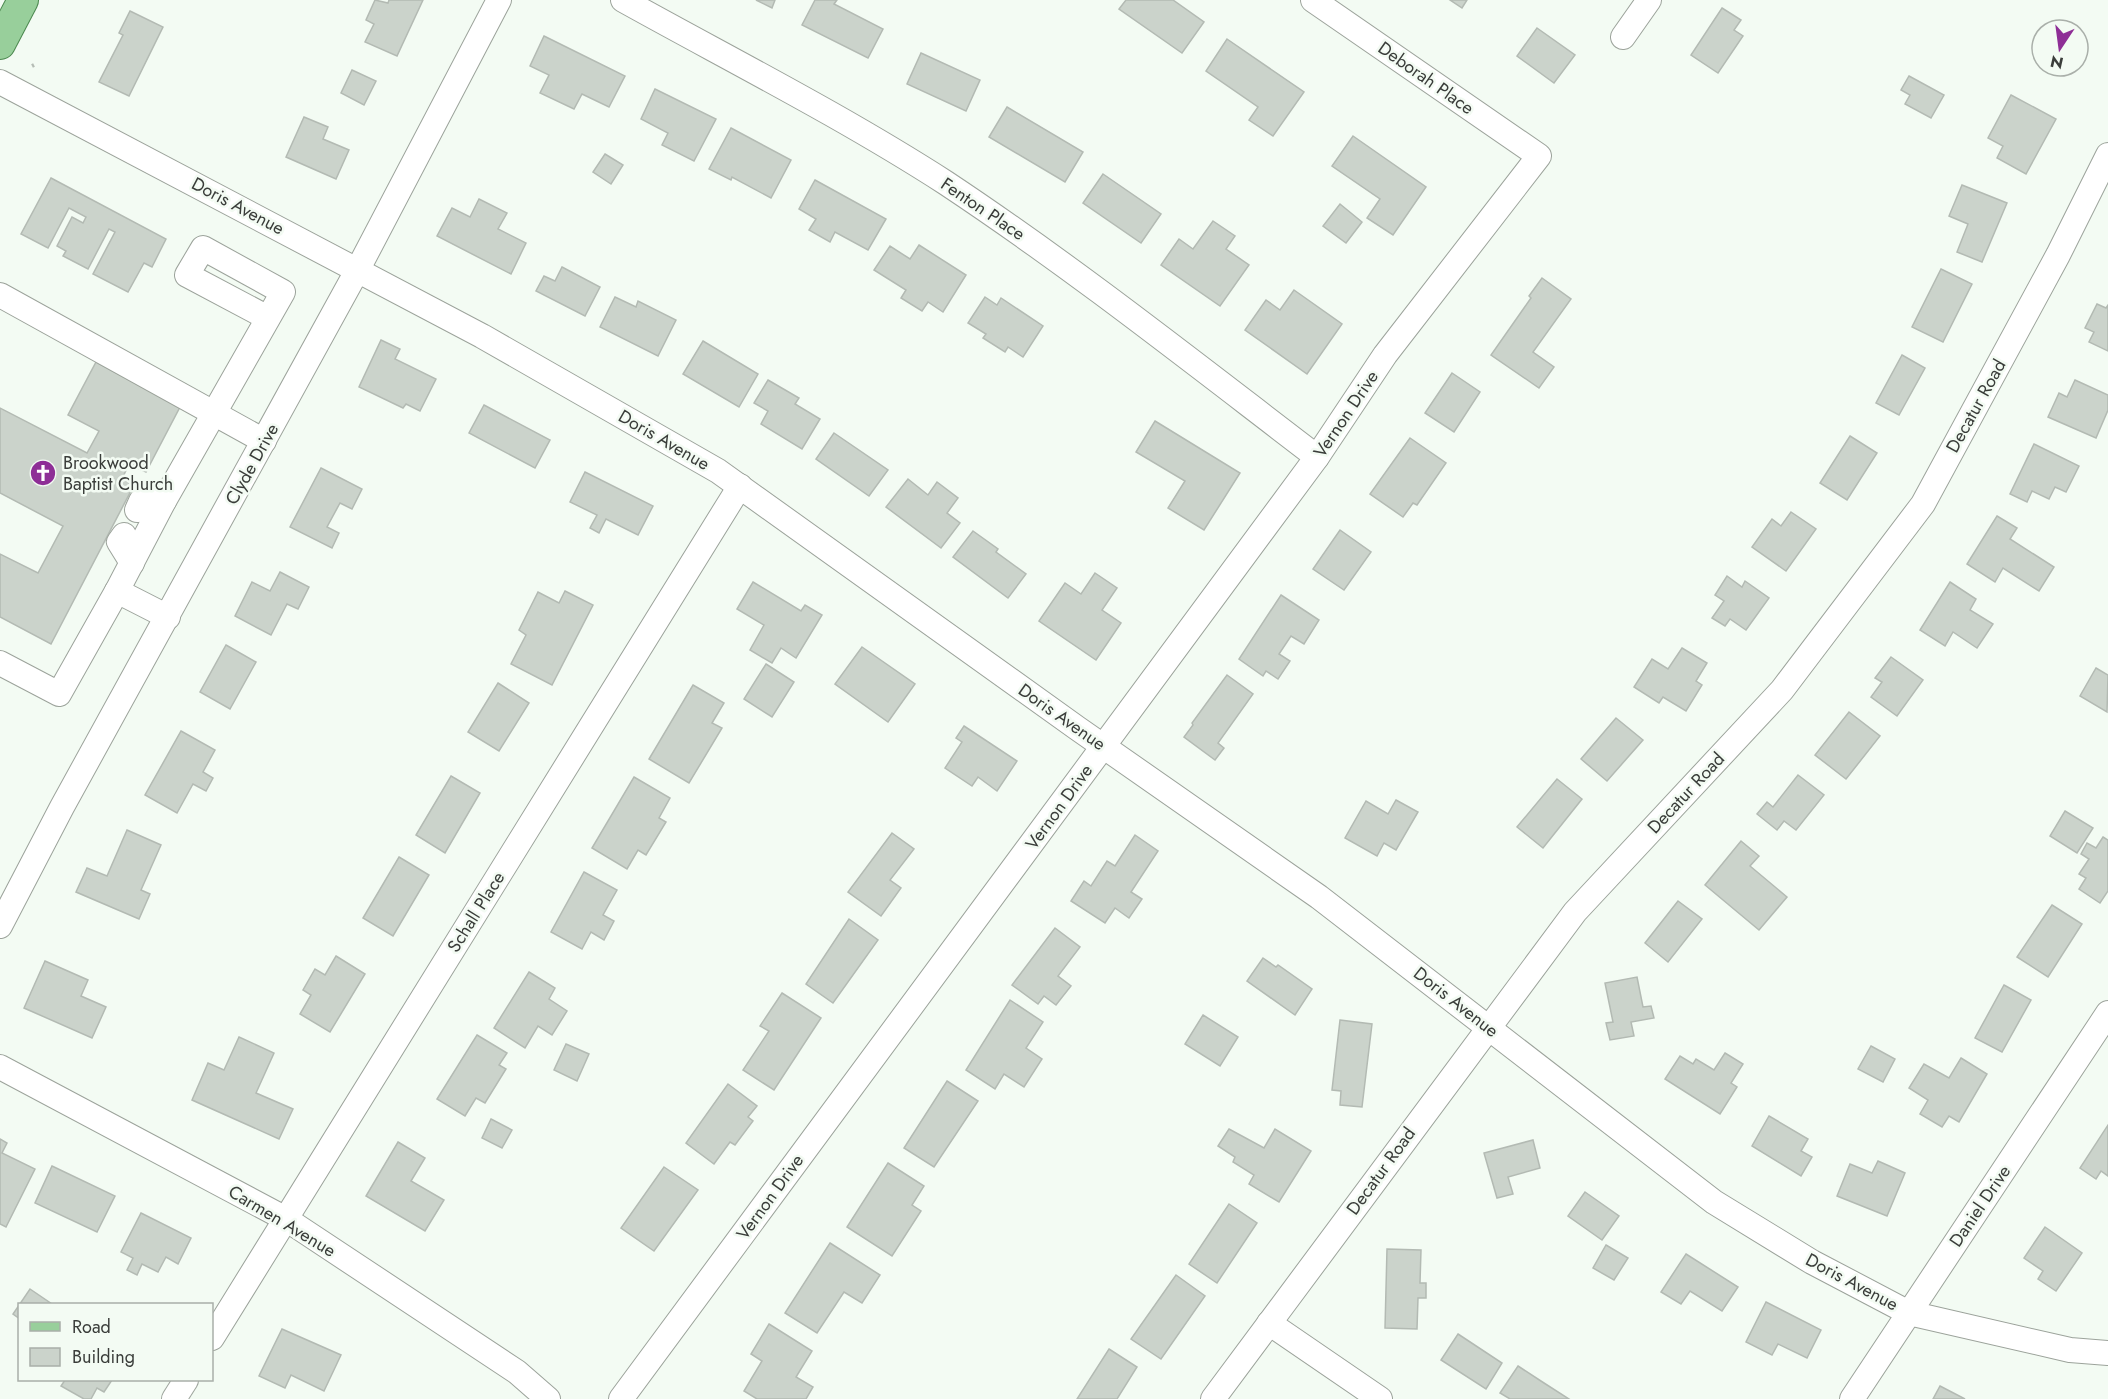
<svg xmlns="http://www.w3.org/2000/svg" width="2108" height="1399" font-family="Jost,sans-serif">
<style>
.building{fill:#cbd3cb;stroke:#b3bab3;stroke-width:1.5}
.lines{fill:none;stroke-linecap:round;stroke-linejoin:round}
.minor-casing{stroke:#9ca39b;stroke-width:26}
.major-casing{stroke:#4a874e;stroke-width:32}
.path{stroke:#b5bcb5;stroke-width:4;stroke-dasharray:4.5 4.5;stroke-linecap:butt}
.minor{stroke:#fff;stroke-width:24}
.major{stroke:#98cf9b;stroke-width:30}
.labels{text-anchor:middle;stroke-width:5;stroke-linejoin:round;paint-order:stroke}
.street-label{font-size:18px;fill:#3a3d3a;stroke:#f3fbf3}
.poi-label{font-size:18px;fill:#3a3d3a;stroke:#f3fbf3;text-anchor:start}
</style>
<rect width="100%" height="100%" fill="#f3fbf3"/>
<g class="building">
<path d="M375,0l13,3 1,-3h34l-26,56 -32,-14 9,-18 -8,-4z"/>
<path d="M756,0h19l-3,8z"/>
<path d="M815,0h22l-3,4 49,25 -15,29 -66,-33z"/>
<path d="M1126,0h47l31,22 -22,31 -63,-44z"/>
<path d="M1450,0h17l-5,8z"/>
<path d="M1722,8l19,12 -7,10 9,6 -25,37 -27,-18z"/>
<path d="M130,11l33,16 -34,69 -30,-14 24,-47 -4,-2z"/>
<path d="M1537,28l38,27 -21,28 -37,-27z"/>
<path d="M544,36l81,40 -16,31 -27,-13 -8,15 -34,-16 9,-18 -19,-9z"/>
<path d="M1227,39l77,53 -31,44 -24,-16 9,-13 -52,-36z"/>
<path d="M921,53l59,27 -14,31 -59,-27z"/>
<path d="M352,70l24,11 -12,24 -23,-12z"/>
<path d="M1909,76l35,19 -13,23 -26,-14 5,-9 -9,-5z"/>
<path d="M655,89l61,30 -22,42 -32,-16 6,-12 -27,-14z"/>
<path d="M2011,95l45,24 -30,55 -29,-16 6,-12 -15,-8z"/>
<path d="M1007,107l76,45 -18,30 -76,-45z"/>
<path d="M304,117l24,10 -5,12 26,11 -13,29 -50,-22z"/>
<path d="M731,128l60,32 -20,38 -39,-21 -1,3 -22,-11z"/>
<path d="M1353,136l73,51 -33,48 -26,-17 13,-19 -48,-33z"/>
<path d="M605,154l18,11 -12,19 -18,-12z"/>
<path d="M1103,174l58,40 -20,29 -58,-40z"/>
<path d="M51,178l115,61 -14,28 -8,-4 -16,29 -35,-18 22,-42 -6,-3 -21,40 -25,-13 3,-5 -9,-5 15,-29 11,6 3,-6 -17,-9 -21,40 -27,-14z"/>
<path d="M815,180l71,39 -18,31 -33,-18 -5,10 -21,-12 7,-11 -17,-10z"/>
<path d="M1962,185l45,18 -25,59 -25,-10 11,-28 -19,-8z"/>
<path d="M479,199l28,14 -9,16 28,14 -15,31 -74,-38 15,-28 18,9z"/>
<path d="M1340,204l22,18 -16,21 -23,-17z"/>
<path d="M1213,221l22,15 -9,13 23,16 -29,41 -59,-41 18,-26 14,10z"/>
<path d="M919,245l47,30 -23,37 -15,-10 -6,9 -21,-13 5,-8 -32,-20 16,-24 20,13z"/>
<path d="M562,267l38,20 -15,29 -49,-25 8,-15 11,5z"/>
<path d="M1941,269l31,15 -29,58 -31,-15z"/>
<path d="M1542,278l29,21 -38,53 21,15 -15,21 -48,-33 40,-57 -2,-2z"/>
<path d="M1294,290l48,34 -35,50 -62,-44 21,-30 14,10z"/>
<path d="M615,297l21,10 2,-6 38,19 -18,36 -58,-29z"/>
<path d="M985,297l12,8 4,-7 42,28 -20,31 -15,-10 -3,5 -22,-14 3,-4 -18,-11z"/>
<path d="M2097,304l9,4 2,-3v46l-19,-9 5,-10 -9,-4z"/>
<path d="M381,340l19,9 -5,10 41,20 -16,32 -14,-7 -3,4 -44,-21z"/>
<path d="M703,341l55,33 -19,33 -56,-33z"/>
<path d="M1902,355l23,13 -26,47 -23,-12z"/>
<path d="M96,362l84,45 -34,65 -17,-8 -7,15 12,6 -83,159 -51,-27v-63l38,19 25,-47 -63,-33v-85l87,45 12,-22 -31,-16z"/>
<path d="M1452,373l28,19 -26,40 -29,-19z"/>
<path d="M768,380l31,18 -4,6 25,15 -18,30 -41,-25 7,-13 -14,-8z"/>
<path d="M2075,380l33,15v15l-12,28 -48,-21 11,-24 8,4z"/>
<path d="M484,405l66,35 -15,28 -66,-35z"/>
<path d="M1155,421l85,52 -36,57 -36,-22 17,-27 -49,-29z"/>
<path d="M834,433l54,37 -19,26 -53,-37z"/>
<path d="M1850,436l27,17 -30,47 -27,-17z"/>
<path d="M1410,438l36,25 -29,42 -4,-2 -10,14 -33,-23z"/>
<path d="M2034,444l45,22 -13,26 -11,-5 -6,12 -17,-8 -5,11 -17,-8z"/>
<path d="M321,468l41,21 -10,20 -12,-6 -13,24 12,6 -7,15 -42,-21z"/>
<path d="M585,472l68,34 -15,29 -32,-16 -7,14 -9,-5 7,-13 -27,-13z"/>
<path d="M908,479l20,16 9,-13 21,16 -11,15 13,10 -19,25 -55,-41z"/>
<path d="M1791,512l25,17 -30,42 -34,-24 20,-28 9,7z"/>
<path d="M1997,516l20,12 -7,11 44,28 -15,24 -36,-23 -8,14 -28,-18z"/>
<path d="M1340,530l31,22 -27,38 -31,-21z"/>
<path d="M973,531l25,18 -2,3 30,22 -18,24 -55,-41z"/>
<path d="M280,572l29,15 -11,22 -11,-5 -16,31 -36,-19 17,-34 18,9z"/>
<path d="M1095,573l22,15 -15,22 19,13 -25,37 -57,-39 26,-38 16,11z"/>
<path d="M1727,576l15,11 3,-6 24,17 -23,32 -16,-11 -5,7 -13,-8 12,-17 -9,-6z"/>
<path d="M753,582l48,29 4,-6 17,10 -26,43 -15,-10 -9,15 -22,-13 14,-25 -27,-16z"/>
<path d="M1950,582l26,17 -6,11 23,14 -16,24 -24,-16 -8,14 -25,-16z"/>
<path d="M565,591l28,14 -41,80 -41,-21 15,-29 -7,-5 19,-38 21,11z"/>
<path d="M1281,595l38,25 -15,24 -13,-8 -12,18 11,7 -12,18 -12,-8 -3,5 -24,-17z"/>
<path d="M226,645l30,17 -26,47 -30,-17z"/>
<path d="M862,647l53,37 -27,38 -53,-38z"/>
<path d="M1682,648l25,15 -11,18 6,4 -16,26 -23,-14 -4,6 -25,-16 18,-28 16,10z"/>
<path d="M1891,657l32,23 -26,36 -26,-19 11,-15 -7,-4z"/>
<path d="M766,664l28,18 -22,35 -28,-18z"/>
<path d="M2096,668l12,7 -1,37 -27,-16z"/>
<path d="M1227,675l26,19 -35,49 6,5 -9,12 -31,-23 9,-12 -1,-2z"/>
<path d="M498,683l31,20 -30,48 -31,-19z"/>
<path d="M693,685l31,18 -12,20 10,5 -33,55 -40,-24z"/>
<path d="M1849,712l31,24 -34,43 -31,-24z"/>
<path d="M1616,718l27,22 -36,41 -26,-22z"/>
<path d="M964,726l53,35 -20,30 -19,-14 -6,9 -27,-18 17,-26 -6,-4z"/>
<path d="M181,731l34,19 -12,22 10,6 -7,13 -13,-7 -16,29 -32,-18z"/>
<path d="M1798,775l26,20 -28,35 -12,-9 -7,9 -20,-16 10,-12 6,5z"/>
<path d="M451,776l29,17 -35,60 -29,-18z"/>
<path d="M634,777l36,21 -11,20 7,4 -20,33 -8,-5 -11,19 -35,-21z"/>
<path d="M1557,779l25,20 -39,49 -26,-21z"/>
<path d="M1396,800l22,12 -22,38 -12,-7 -7,13 -32,-18 21,-37 22,13z"/>
<path d="M2065,811l28,17 -16,25 -27,-17z"/>
<path d="M127,830l34,15 -20,45 9,4 -11,25 -63,-27 11,-24 20,8z"/>
<path d="M892,833l22,16 -24,31 11,8 -20,28 -33,-24z"/>
<path d="M1135,835l23,16 -27,41 11,7 -13,19 -14,-10 -10,15 -34,-22 13,-20 7,5 16,-25 8,5z"/>
<path d="M2103,837l5,3v51l-8,12 -21,-14 7,-11 -7,-4 10,-15 -8,-5 6,-11 9,5z"/>
<path d="M1741,841l18,15 -9,10 37,31 -28,33 -54,-45z"/>
<path d="M399,857l30,18 -36,61 -30,-18z"/>
<path d="M584,872l33,18 -14,25 11,6 -10,19 -13,-8 -9,17 -31,-17z"/>
<path d="M1678,901l24,18 -34,43 -23,-19z"/>
<path d="M2052,905l30,19 -34,53 -31,-20z"/>
<path d="M849,919l29,21 -45,63 -27,-19z"/>
<path d="M1055,928l25,19 -22,29 13,10 -15,19 -12,-9 -6,8 -26,-19z"/>
<path d="M336,956l29,18 -35,58 -30,-18 11,-19 -8,-5 12,-21 10,6z"/>
<path d="M1263,958l13,9 2,-2 34,24 -17,26 -48,-34z"/>
<path d="M45,961l43,19 -7,16 25,11 -14,31 -68,-30z"/>
<path d="M529,972l26,16 -6,11 18,12 -15,24 -14,-9 -13,22 -31,-20z"/>
<path d="M1637,977l6,30 8,-1 3,12 -23,4 3,14 -24,4 -4,-17 7,-1 -8,-39z"/>
<path d="M2004,985l27,15 -29,52 -27,-14z"/>
<path d="M782,993l39,25 -47,72 -31,-20 26,-39 -9,-5z"/>
<path d="M1010,1000l33,22 -17,26 16,11 -18,28 -20,-13 -9,15 -29,-19z"/>
<path d="M1203,1015l35,22 -18,29 -35,-22z"/>
<path d="M1340,1020l32,4 -10,83 -22,-2 1,-14 -9,-1z"/>
<path d="M477,1035l30,18 -8,12 7,4 -21,34 -9,-5 -11,18 -28,-17z"/>
<path d="M239,1037l35,16 -18,40 37,16 -14,30 -87,-39 16,-37 16,7z"/>
<path d="M566,1044l23,10 -12,27 -23,-11z"/>
<path d="M1871,1046l24,13 -12,23 -25,-13z"/>
<path d="M1725,1053l18,11 -12,19 6,4 -17,27 -55,-35 15,-23 13,8 3,-5 18,11z"/>
<path d="M1961,1058l26,16 -28,48 -10,-6 -7,11 -22,-13 8,-14 -19,-12 15,-24 25,14z"/>
<path d="M947,1081l31,20 -44,66 -30,-19z"/>
<path d="M728,1084l29,22 -9,11 5,4 -18,24 -5,-3 -16,22 -28,-21z"/>
<path d="M1769,1116l39,23 -7,12 11,6 -11,19 -49,-30z"/>
<path d="M491,1119l21,11 -10,18 -20,-10z"/>
<path d="M2108,1125v51l-7,-5 -5,8 -16,-11z"/>
<path d="M1229,1129l35,19 11,-19 36,22 -32,51 -30,-18 5,-9 -21,-13 2,-5 -17,-11z"/>
<path d="M0,1139l7,4 -5,10 33,16 -29,58 -6,-3z"/>
<path d="M1533,1140l7,28 -32,9 5,17 -16,4 -13,-45z"/>
<path d="M398,1142l27,16 -14,23 33,19 -19,31 -59,-35z"/>
<path d="M1878,1161l27,12 -18,43 -50,-20 13,-32 22,9z"/>
<path d="M888,1163l36,23 -12,19 9,6 -29,45 -45,-29z"/>
<path d="M52,1166l63,30 -18,36 -62,-29z"/>
<path d="M664,1167l34,23 -44,61 -33,-23z"/>
<path d="M1585,1192l34,24 -17,24 -34,-24z"/>
<path d="M1229,1204l28,19 -40,60 -28,-19z"/>
<path d="M141,1213l50,25 -13,26 -12,-7 -8,15 -16,-8 -5,11 -10,-5 6,-12 -12,-6z"/>
<path d="M2045,1227l37,26 -26,38 -18,-12 5,-8 -19,-13z"/>
<path d="M830,1243l50,32 -18,28 -18,-11 -27,41 -32,-20z"/>
<path d="M1606,1245l22,13 -14,22 -21,-12z"/>
<path d="M1387,1249l34,1 -1,33h6v15h-8l-1,31 -32,-1z"/>
<path d="M1686,1254l52,33 -16,24 -32,-20 -9,13 -20,-12z"/>
<path d="M1176,1275l29,21 -44,63 -30,-20z"/>
<path d="M30,1289l22,15h-32v15l-7,-5z"/>
<path d="M1766,1302l55,28 -14,28 -29,-14 -6,11 -26,-13z"/>
<path d="M769,1324l43,27 -16,26 17,10 -7,12h-49l-13,-8 18,-30 -11,-7z"/>
<path d="M282,1329l59,26 -17,36 -33,-16 -6,13 -26,-12z"/>
<path d="M1458,1334l44,29 -16,26 -45,-29z"/>
<path d="M1109,1349l28,18 -20,32h-40z"/>
<path d="M1518,1366l26,17 25,16h-59l-10,-6z"/>
<path d="M65,1380h47l-8,12 -7,-4 -6,11h-7l-23,-13z"/>
<path d="M1940,1386l25,13h-32z"/>
</g>
<g class="lines">
<g class="minor-casing">
<g id="minor">
<path d="M623,0c108,60 219,116 323,183 128,85 249,181 371,274"/>
<path d="M1623,37l26,-37"/>
<path d="M0,82l482,254 236,135 359,257 242,169 395,305 98,60 97,51 161,37 38,3"/>
<path d="M0,295l264,146"/>
<path d="M137,510l4,-9h23"/>
<path d="M124,535l-5,7 13,21"/>
<path d="M117,591l51,26"/>
<path d="M0,663l59,31 58,-103 47,-90 119,-209 -80,-44 -16,27 81,43"/>
<path d="M0,926l62,-119 296,-538 141,-269"/>
<path d="M0,1067l286,152 231,153 31,27"/>
<path d="M1269,1323l111,76"/>
<path d="M212,1338l528,-852"/>
<path d="M174,1399l12,-19"/>
<path d="M621,1399l696,-942 68,-102 154,-199 -226,-156"/>
<path d="M1213,1399l362,-487 207,-222 141,-186 135,-249 50,-100"/>
<path d="M1852,1399l256,-386"/>
</g>
</g>
<g class="major-casing">
<path id="major" d="M0,44l23,-44"/>
</g>
<path class="path" d="M32,66l2,-1"/>
<use href="#minor" class="minor"/>
<use href="#major" class="major"/>
</g>
<defs>
<g id="church-disc" transform="scale(1.35)"><circle r="9.5" fill="#8e2e96" stroke="#f3fbf3"/><path d="M-1.2-6h2.4v3.5h3.3v2.4h-3.3V6h-2.4V-.1h-3.3v-2.4h3.3Z" fill="#fff"/></g>
</defs>
<g fill-rule="evenodd">
<use href="#church-disc" x="43" y="473"/>
</g>
<g class="labels">
<g class="street-label">
<text transform="translate(1426 78) rotate(35)" y="6">Deborah Place</text>
<text transform="translate(238 206) rotate(28)" y="6">Doris Avenue</text>
<text transform="translate(983 209) rotate(34)" y="6">Fenton Place</text>
<text transform="translate(1976 406) rotate(-61)" y="6">Decatur Road</text>
<text transform="translate(1346 414) rotate(-56)" y="6">Vernon Drive</text>
<text transform="translate(664 440) rotate(30)" y="6">Doris Avenue</text>
<text transform="translate(252 464) rotate(-61)" y="6">Clyde Drive</text>
<text transform="translate(1062 717) rotate(35)" y="6">Doris Avenue</text>
<text transform="translate(1686 793) rotate(-47)" y="6">Decatur Road</text>
<text transform="translate(1059 807) rotate(-54)" y="6">Vernon Drive</text>
<text transform="translate(476 912) rotate(-58)" y="6">Schall Place</text>
<text transform="translate(1456 1002) rotate(38)" y="6">Doris Avenue</text>
<text transform="translate(1381 1171) rotate(-54)" y="6">Decatur Road</text>
<text transform="translate(770 1197) rotate(-54)" y="6">Vernon Drive</text>
<text transform="translate(1980 1206) rotate(-56)" y="6">Daniel Drive</text>
<text transform="translate(282 1221) rotate(31)" y="6">Carmen Avenue</text>
<text transform="translate(1852 1282) rotate(28)" y="6">Doris Avenue</text>
</g>
<g class="poi-label">
<text x="63" y="469">Brookwood<tspan x="63" dy="21">Baptist Church</tspan></text>
</g>
</g>
<rect x="18" y="1303" width="195" height="78" fill="#f3fbf3" stroke="#a9afa9" stroke-width="1.5"/>
<rect x="30" y="1322" width="30" height="9" fill="#98cf9b" stroke="#a9afa9" stroke-width="1.5"/>
<text x="72" y="1333" font-size="18" fill="#3a3d3a">Road</text>
<rect x="30" y="1348" width="30" height="18" fill="#cbd3cb" stroke="#a9afa9" stroke-width="1.5"/>
<text x="72" y="1363" font-size="18" fill="#3a3d3a">Building</text>
<g transform="translate(2060 48) rotate(193)"><circle r="28" fill="#f3fbf3" stroke="#a9afa9" stroke-width="1.5"/>
<path d="M0-4.5L10 22L0 15L-10 22Z" fill="#8e2e96"/>
<text y="-9" font-size="16" font-weight="bold" text-anchor="middle" fill="#3a3d3a">N</text>
</g>
</svg>
